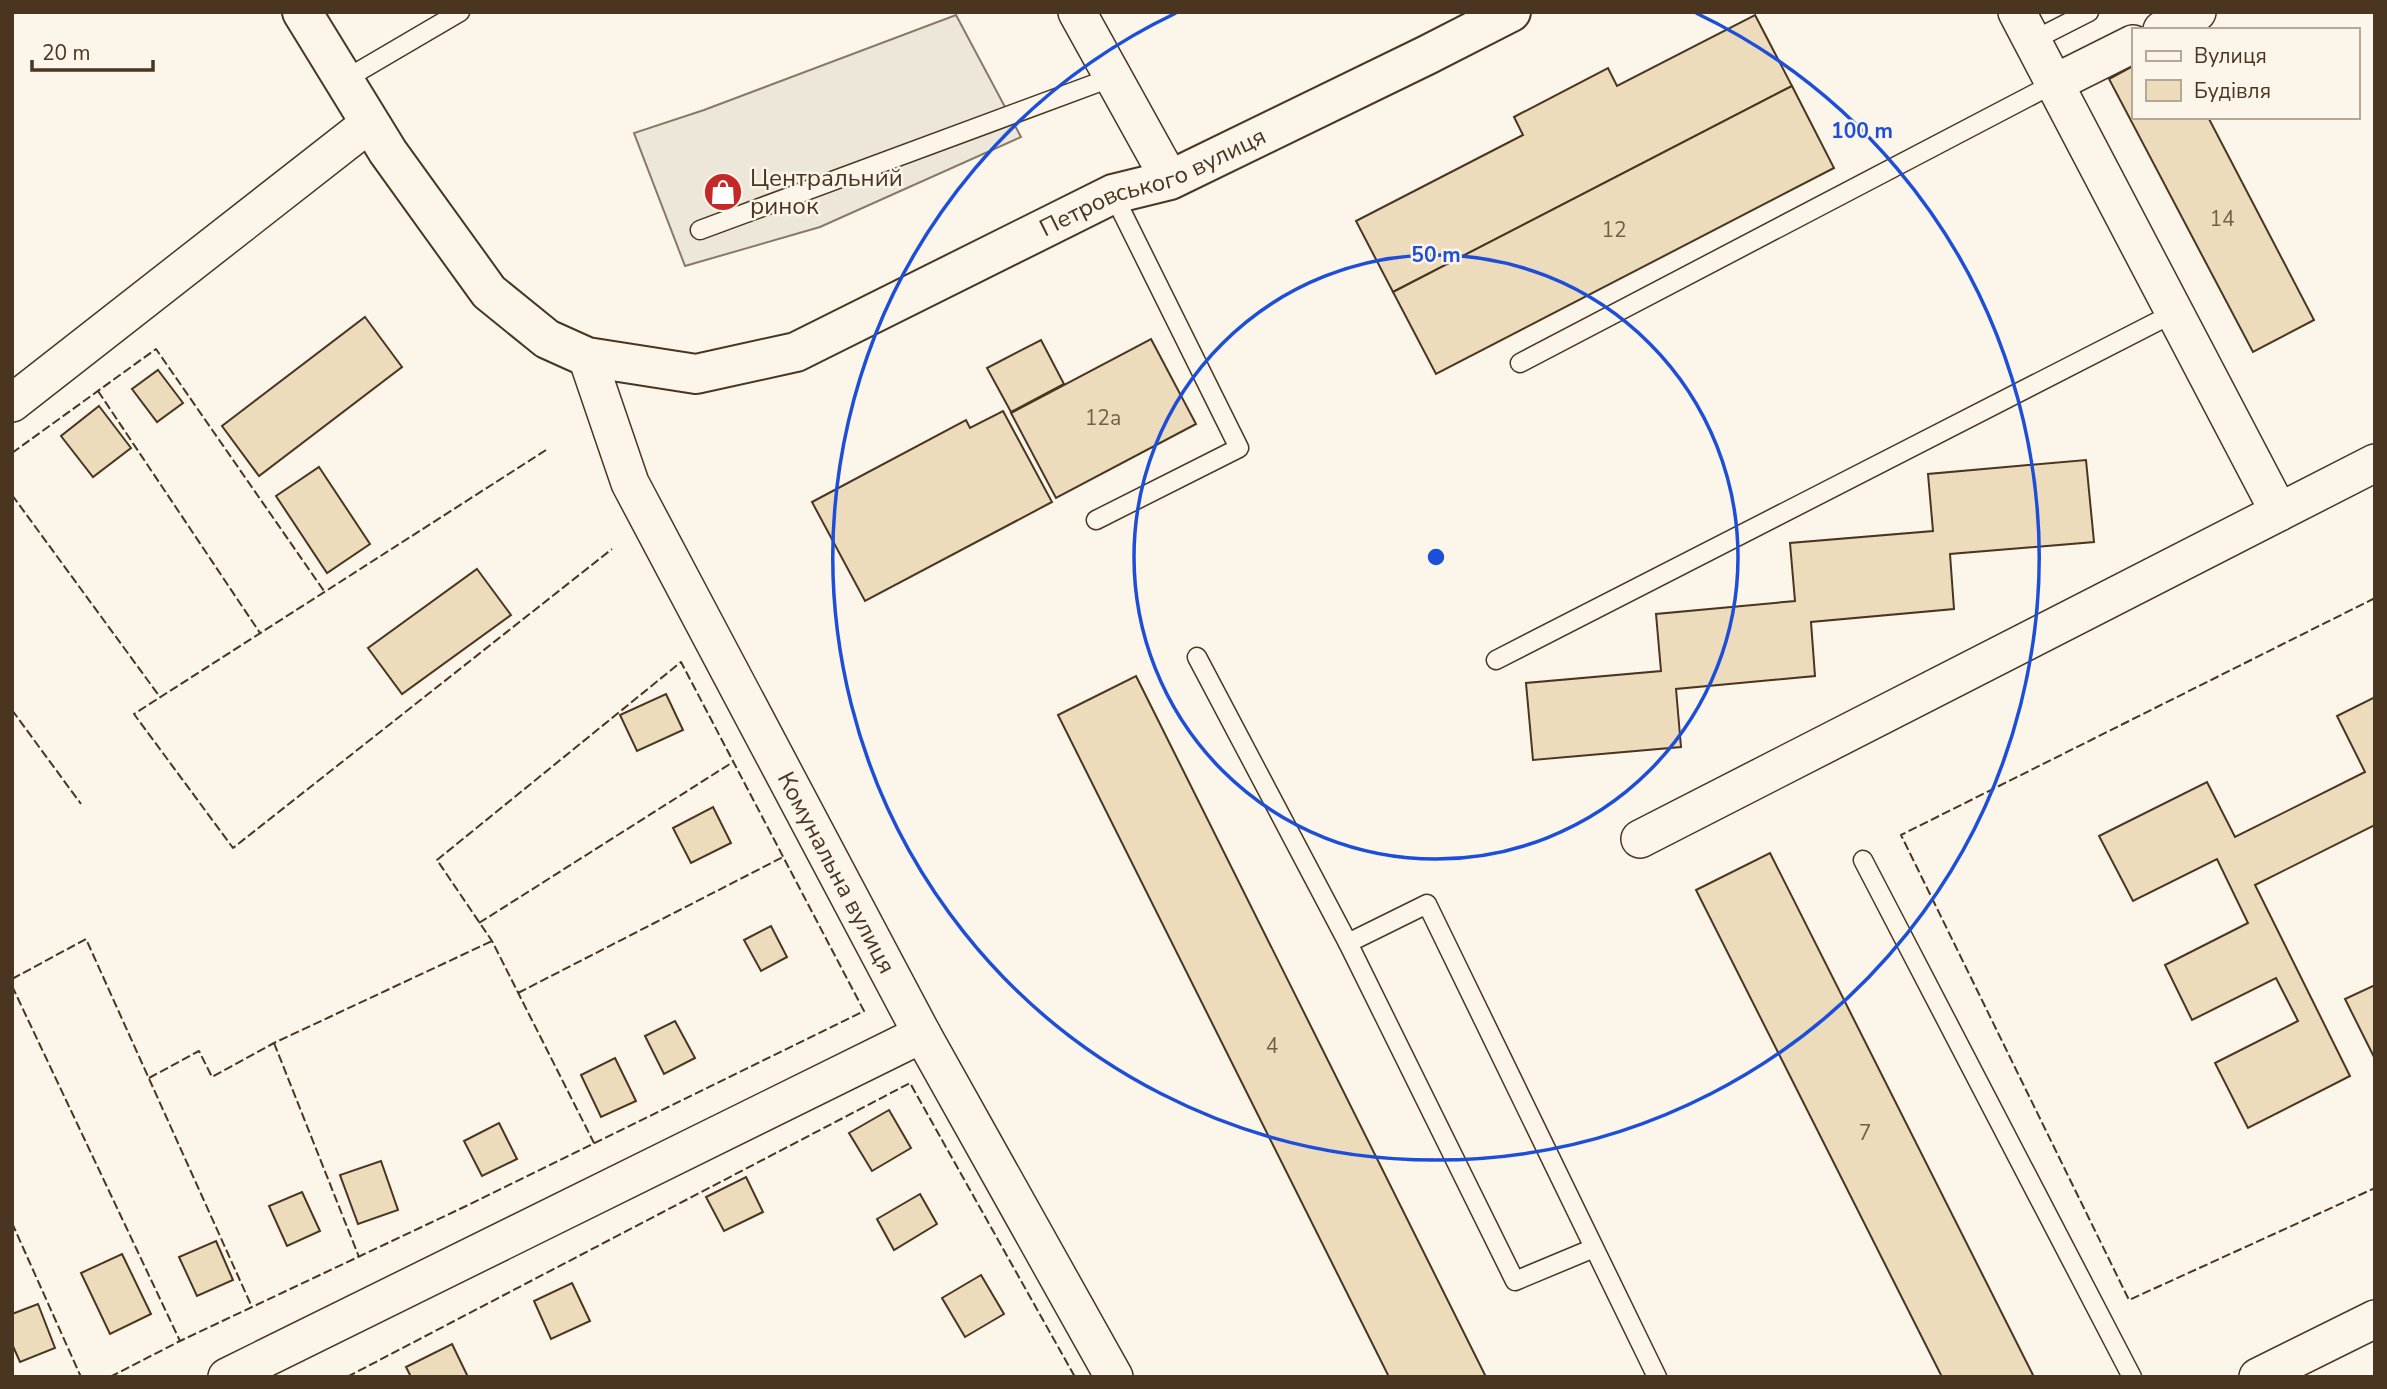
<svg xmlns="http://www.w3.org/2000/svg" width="2387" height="1389" font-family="'Nunito Sans',sans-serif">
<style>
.parking{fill:#ede7d9;stroke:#887966;stroke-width:2}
.building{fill:#ecdcbc;stroke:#4a3520;stroke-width:2}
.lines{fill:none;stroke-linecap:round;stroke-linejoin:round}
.lane-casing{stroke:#4a3520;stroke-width:21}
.street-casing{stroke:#4a3520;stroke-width:40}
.secondary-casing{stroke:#4a3520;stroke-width:42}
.lane{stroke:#fbf6e9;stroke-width:18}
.street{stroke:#fbf6e9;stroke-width:37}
.secondary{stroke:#fbf6e9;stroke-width:38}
.fence{stroke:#4a3520;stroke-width:2;stroke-dasharray:9 3.5;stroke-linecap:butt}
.ring{fill:none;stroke:#1d4ed8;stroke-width:3.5}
.labels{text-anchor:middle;stroke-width:5;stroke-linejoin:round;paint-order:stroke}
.number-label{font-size:21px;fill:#725f47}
.poi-label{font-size:24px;fill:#4a3520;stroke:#fbf6e9;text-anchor:start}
.street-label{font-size:24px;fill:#4a3520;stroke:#fbf6e9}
.centre{fill:#1d4ed8;stroke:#fbf6e9;stroke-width:3.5}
.ring-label{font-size:21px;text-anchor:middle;font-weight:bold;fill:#1d4ed8;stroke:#fbf6e9;stroke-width:5;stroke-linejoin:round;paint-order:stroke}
</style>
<rect width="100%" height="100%" fill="#fbf6e9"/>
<path class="parking" d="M956,15l65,122 -201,90 -135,39 -51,-133 70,-23z"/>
<g class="building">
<path d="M1755,15l37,71 -399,206 -37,-71 167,-86 -9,-18 94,-49 9,18z"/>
<path d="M2133,66v51h75l106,203 -61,32 -144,-273z"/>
<path d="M1792,86l42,82 -398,206 -43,-82z"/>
<path d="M365,317l37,50 -143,109 -37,-50z"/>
<path d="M1151,339l45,85 -140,74 -45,-85z"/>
<path d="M1041,340l23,44 -53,28 -24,-44z"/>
<path d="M158,370l25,33 -26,19 -25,-33z"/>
<path d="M99,406l32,42 -38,29 -32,-41z"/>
<path d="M1003,411l49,91 -187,99 -53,-99 154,-82 4,8z"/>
<path d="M2086,460l8,82 -144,12 4,55 -143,13 4,54 -139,13 5,58 -148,13 -7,-77 135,-12 -5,-57 139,-13 -5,-58 143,-12 -5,-57z"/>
<path d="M319,467l51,77 -43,29 -51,-77z"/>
<path d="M477,569l34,46 -109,79 -34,-46z"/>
<path d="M1136,676l350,701h-97l-331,-662z"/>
<path d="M666,694l17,36 -46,21 -17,-36z"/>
<path d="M2375,697v128l-120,60 95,191 -102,52 -33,-65 83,-42 -22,-43 -84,42 -27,-55 83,-42 -31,-64 -84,42 -34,-65 108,-54 28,55 130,-65 -28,-56z"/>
<path d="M713,807l18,36 -40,20 -18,-35z"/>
<path d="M1770,853l264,524h-92l-246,-487z"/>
<path d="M771,926l16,31 -26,14 -17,-31z"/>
<path d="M2375,985v74l-30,-60z"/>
<path d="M675,1021l20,37 -31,16 -19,-38z"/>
<path d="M615,1058l21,43 -35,16 -20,-42z"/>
<path d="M889,1110l22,38 -39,23 -23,-38z"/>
<path d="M499,1123l18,36 -35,17 -18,-35z"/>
<path d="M381,1161l17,49 -40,14 -18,-49z"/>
<path d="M746,1177l17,35 -39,19 -18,-34z"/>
<path d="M302,1192l18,39 -33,15 -18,-40z"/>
<path d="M920,1194l17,30 -43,26 -17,-31z"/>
<path d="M216,1241l17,39 -36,16 -18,-39z"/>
<path d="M122,1254l29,60 -41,20 -29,-61z"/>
<path d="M981,1275l23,39 -39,23 -23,-39z"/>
<path d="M572,1283l18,38 -39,18 -17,-38z"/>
<path d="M38,1304l17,44 -35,14 -8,-18v-30z"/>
<path d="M452,1344l16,33h-57l-5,-10z"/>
</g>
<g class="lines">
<g class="lane-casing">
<g id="lane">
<path d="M2032,41l57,-29"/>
<path d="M344,80l116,-68"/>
<path d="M700,230l413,-153"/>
<path d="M1520,363l535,-280"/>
<path d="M1096,520l143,-72 -126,-254"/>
<path d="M1197,657l151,286"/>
<path d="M1496,660l678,-347"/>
<path d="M1863,860l269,517"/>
<path d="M1594,1248l-79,33 -167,-338 79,-39 230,473"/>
</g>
</g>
<g class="street-casing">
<g id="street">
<path d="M1077,12l93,168"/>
<path d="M2017,12l262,500"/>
<path d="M2162,30l35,-18"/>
<path d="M2055,83l78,-39"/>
<path id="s1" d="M587,357l43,126 292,551 192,343"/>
<path d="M12,403l358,-280"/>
<path d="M1640,839l735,-376"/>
<path d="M227,1377l695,-343"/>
<path d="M2258,1377l117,-58"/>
</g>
</g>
<g class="secondary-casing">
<g id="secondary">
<path id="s2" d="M302,12l86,140 101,140 58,47 40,18 109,17 100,-22 317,-158 57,-14 257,-125 84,-43"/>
</g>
</g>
<use href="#lane" class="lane"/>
<use href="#street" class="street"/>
<use href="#secondary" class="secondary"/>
<g class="fence">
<path d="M98,391l162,242"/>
<path d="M546,450l-412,264 99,134 379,-299"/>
<path d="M12,453l144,-104 168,242"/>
<path d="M12,495l148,202"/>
<path d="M2375,598l-474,237 228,465 246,-112"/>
<path d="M12,710l69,94"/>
<path d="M479,923l254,-161"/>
<path d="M12,979l74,-40 166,368"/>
<path d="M12,986l168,355"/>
<path d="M518,993l265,-136"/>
<path d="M274,1043l85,214"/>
<path d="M149,1078l50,-27 13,26 62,-34 218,-102"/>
<path d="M12,1223l69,154"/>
<path d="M110,1377l70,-36 284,-134 400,-196 -183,-349 -244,198 55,81 102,202"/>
<path d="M347,1377l563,-294 165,294"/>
</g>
</g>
<g class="ring">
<circle cx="1436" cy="557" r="302"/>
<path d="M1696 13A603 603 0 1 1 1176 13"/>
</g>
<defs>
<g id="shop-disc" transform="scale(2.0125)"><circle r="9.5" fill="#c62828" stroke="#fbf6e9"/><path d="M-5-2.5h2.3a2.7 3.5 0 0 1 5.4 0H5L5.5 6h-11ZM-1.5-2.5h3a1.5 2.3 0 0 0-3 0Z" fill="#fff"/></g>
</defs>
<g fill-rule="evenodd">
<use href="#shop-disc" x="723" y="192"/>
</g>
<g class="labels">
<g class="number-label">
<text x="2222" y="226">14</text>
<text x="1614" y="237">12</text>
<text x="1103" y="425">12а</text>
<text x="1272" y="1053">4</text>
<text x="1865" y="1140">7</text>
</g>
<g class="poi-label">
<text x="750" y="186">Центральний<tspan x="750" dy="28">ринок</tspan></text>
</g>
<g class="street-label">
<text dy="8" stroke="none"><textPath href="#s2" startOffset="1064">Петровського вулиця</textPath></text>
<text dy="8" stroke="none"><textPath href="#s1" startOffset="574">Комунальна вулиця</textPath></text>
</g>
</g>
<circle cx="1436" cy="557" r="10" class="centre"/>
<g class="ring-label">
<text x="1862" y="138">100 m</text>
<text x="1436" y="262">50 m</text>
</g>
<rect width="2387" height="1389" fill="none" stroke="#4a3520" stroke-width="28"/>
<rect x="2132" y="28" width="228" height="91" fill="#fbf6e9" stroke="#b4a999" stroke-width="2"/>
<rect x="2146" y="51" width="35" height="10" fill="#fbf6e9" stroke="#b4a999" stroke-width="2"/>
<text x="2194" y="63" font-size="21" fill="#4a3520">Вулиця</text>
<rect x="2146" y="80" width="35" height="21" fill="#ecdcbc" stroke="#b4a999" stroke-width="2"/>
<text x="2194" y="98" font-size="21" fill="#4a3520">Будівля</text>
<path d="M32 60v10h121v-10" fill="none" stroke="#4a3520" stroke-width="3.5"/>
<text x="42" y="60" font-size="21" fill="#4a3520" stroke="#fbf6e9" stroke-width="5" paint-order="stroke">20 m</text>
</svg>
